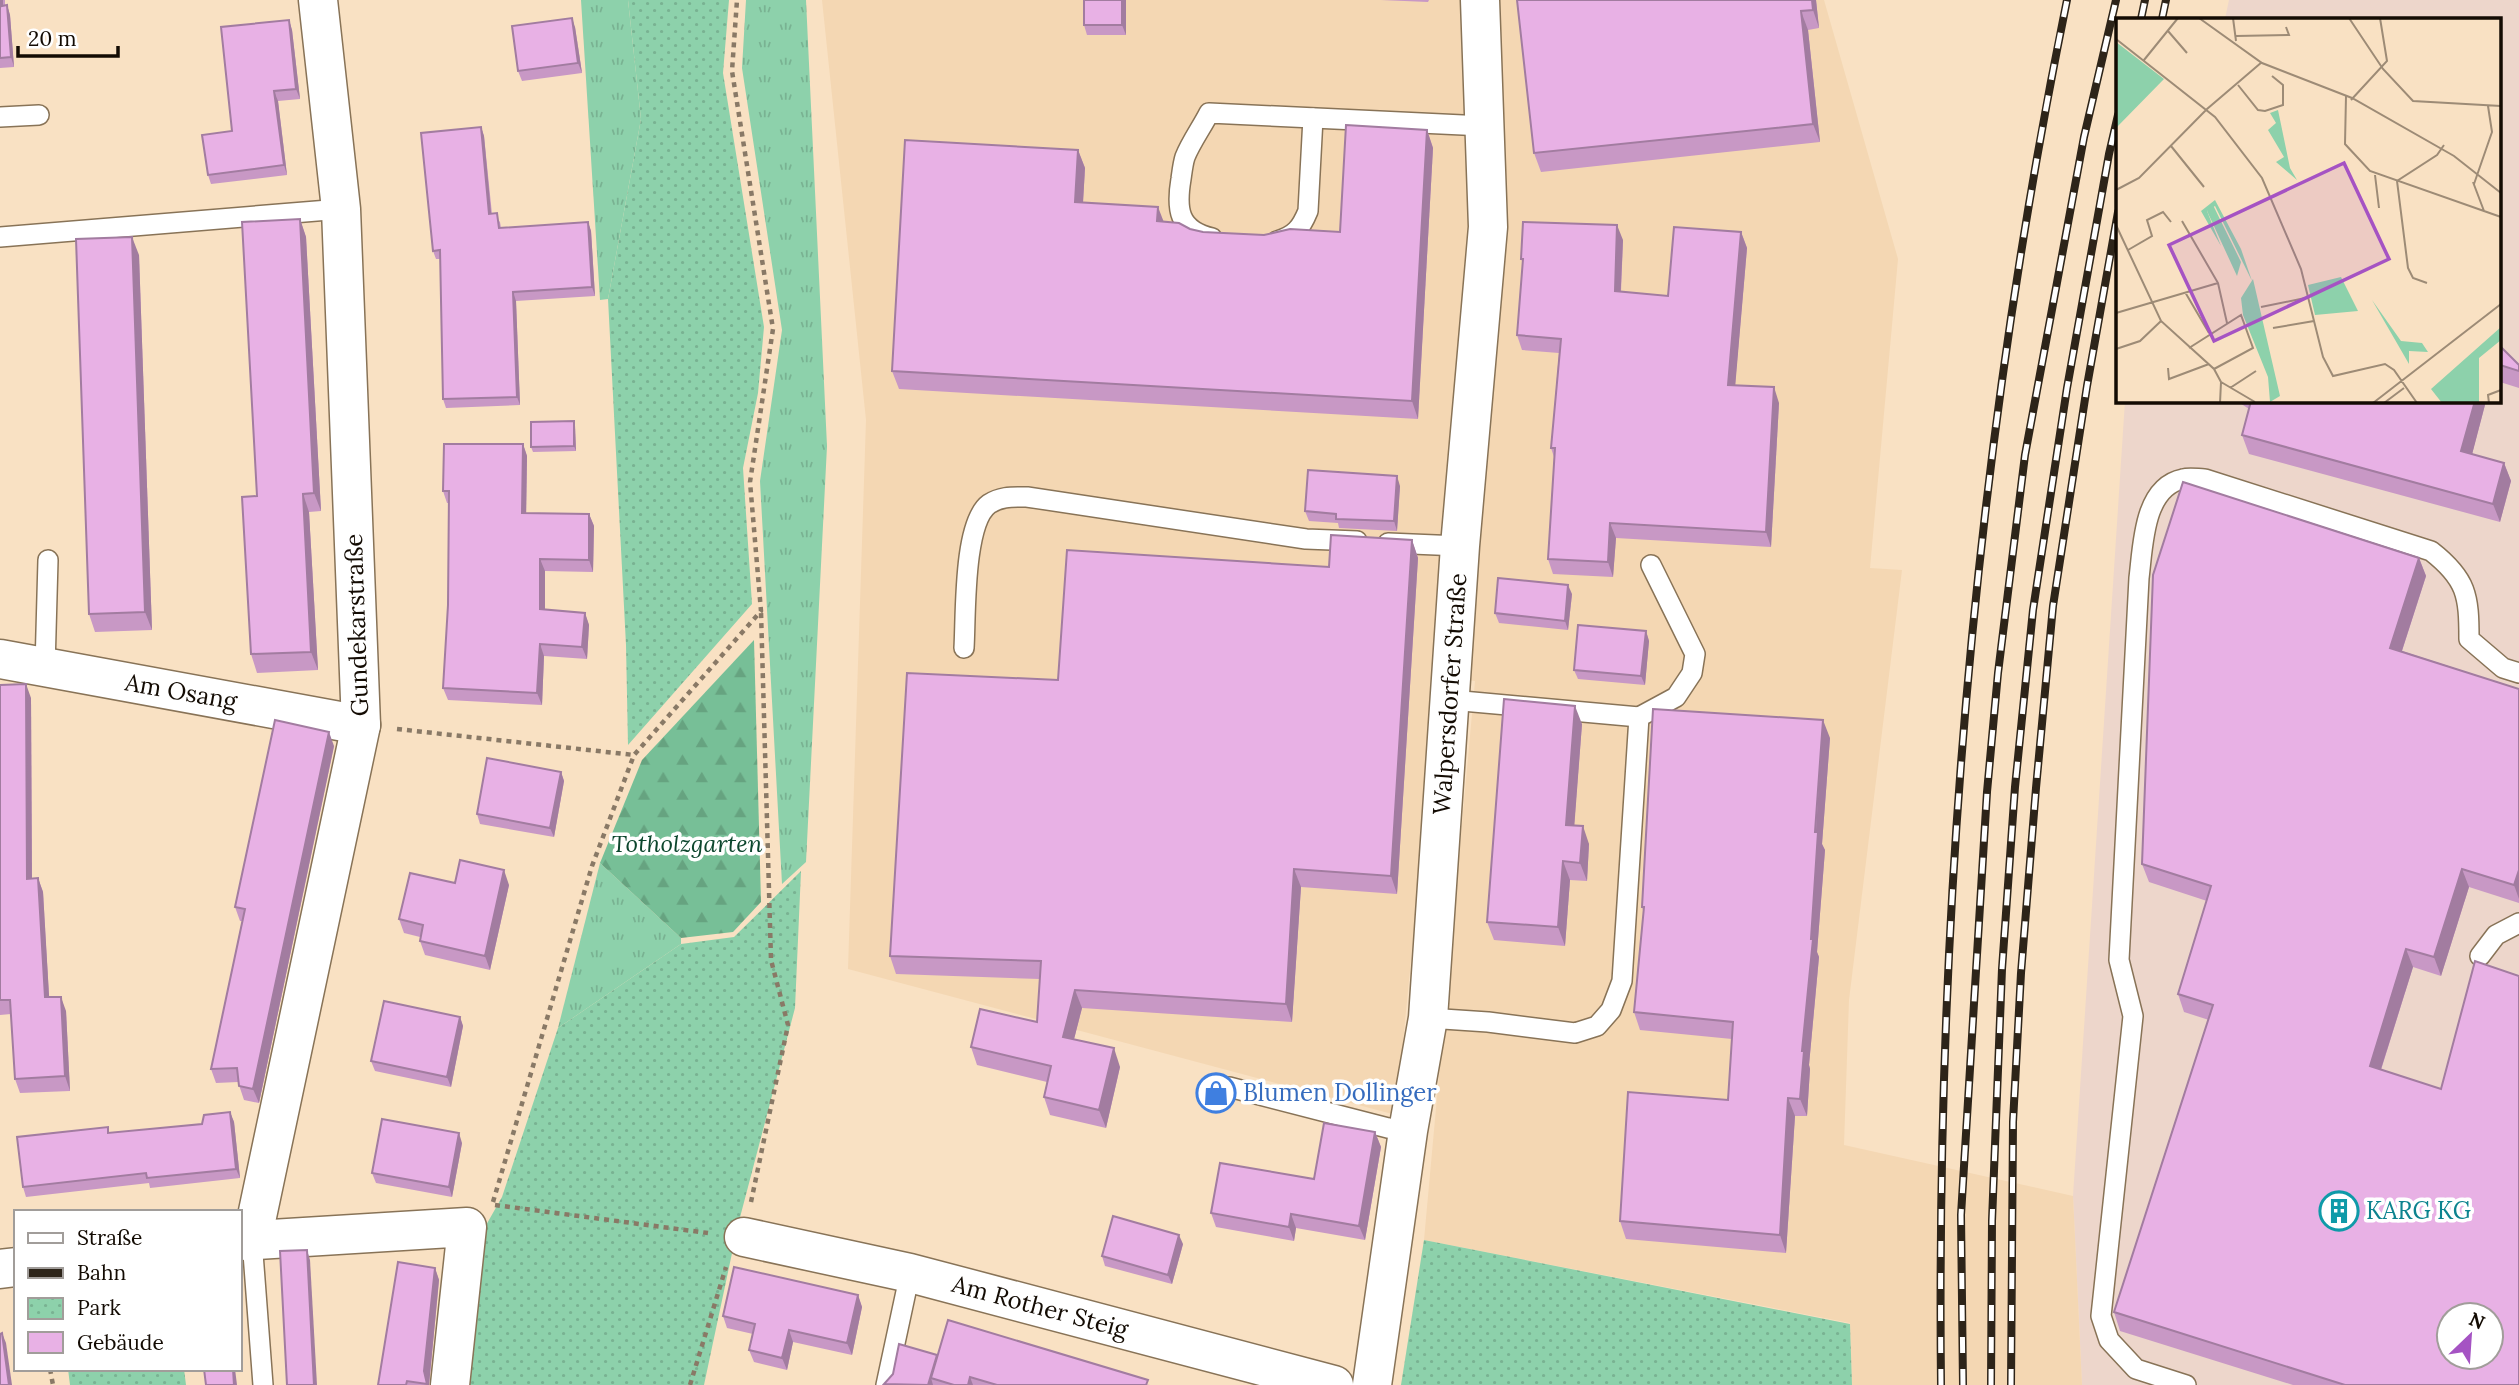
<svg xmlns="http://www.w3.org/2000/svg" width="2519" height="1385" font-family="Lora,serif">
<style>
.commercial{fill:#edd6cb;fill-rule:evenodd}
.built{fill:#f4d7b3}
.grass{fill:url(#grass-tufts)}
.forest{fill:url(#forest-firs)}
.park{fill:url(#park-dots)}
.lines{fill:none;stroke-linecap:round;stroke-linejoin:round}
.lane-casing{stroke:#887357;stroke-width:22}
.street-casing{stroke:#887357;stroke-width:41}
.path{stroke:#897966;stroke-width:4.5;stroke-dasharray:5 5;stroke-linecap:butt}
.lane{stroke:#fff;stroke-width:19}
.street{stroke:#fff;stroke-width:38}
.rail-casing{stroke:#2d2419;stroke-width:8}
.rail{stroke:#fff;stroke-width:5;stroke-dasharray:16;stroke-linecap:butt}
.wall{fill:#c898c5}
.shaded-wall{fill:#a27ca0}
.building{fill:#e8b1e5;stroke:#a27ca0;stroke-width:2;fill-rule:evenodd}
.labels{text-anchor:middle;stroke-width:7;stroke-linejoin:round;paint-order:stroke}
.street-label{font-size:24px;fill:#130b03;stroke:#fff}
.park-label{font-size:24px;font-style:italic;fill:#0c462d;stroke:#fff}
.shop-label{font-size:24px;fill:#366cbe;stroke:#fff;text-anchor:start}
.culture-label{font-size:24px;fill:#0d838f;stroke:#fff;text-anchor:start}
.inset-road{fill:none;stroke:#9d8b76;stroke-width:2}
.view{fill:#a553c3;fill-opacity:0.15;stroke:#a553c3;stroke-width:3.5}
.inset-edge{fill:none;stroke:#130b03;stroke-width:3.5}
</style>
<defs>
<pattern id="grass-tufts" width="24" height="20" patternUnits="userSpaceOnUse" patternTransform="scale(1.75)"><rect width="24" height="20" fill="#8dd1ab"/><path d="M3 7l-1-3M5 7V3M7 7l1-3M15 17l-1-3M17 17v-4M19 17l1-3" fill="none" stroke="#79b292"/></pattern>
<pattern id="forest-firs" width="22" height="20" patternUnits="userSpaceOnUse" patternTransform="scale(1.75)"><rect width="22" height="20" fill="#77bf97"/><path d="M5 1l3.5 6h-7zM16 11l3.5 6h-7z" fill="#66a380"/></pattern>
<pattern id="park-dots" width="8" height="8" patternUnits="userSpaceOnUse" patternTransform="scale(1.75)"><rect width="8" height="8" fill="#8dd1ab"/><path d="M2 2h.1M6 6h.1" fill="none" stroke="#79b292" stroke-width="1.8" stroke-linecap="round"/></pattern>
</defs>
<rect width="100%" height="100%" fill="#f9e1c3"/>
<path class="commercial" d="M2229,0h290v1385h-437l-9,-189 52,-795h375v-382h-275zM2449,1315h42v42h-42z"/>
<path class="built" d="M822,0h1002l74,259 -28,309 32,2 -53,430 -5,145 229,51 9,189h-230l-2,-62 -426,-83 51,-559 -39,-5 -9,118 -31,321 -548,-146 18,-549z"/>
<g class="grass">
<path d="M581,0h47l13,119 -33,180 -8,1z"/>
<path d="M746,0h60l21,446 -21,416 -24,22 -22,-403 22,-151 -40,-262z"/>
<path d="M600,863l81,75v6l-123,84z"/>
</g>
<path class="forest" d="M754,640l7,262 -28,30 -52,6 -81,-75 42,-103z"/>
<g class="park">
<path d="M628,0h101l-6,73 41,254 -6,66 -15,75 9,136 -124,141 -2,-100 -18,-346 33,-180z"/>
<path d="M801,871l-6,137 -57,217 -34,160h-241l18,-151 21,-37 56,-169 123,-84 53,-7z"/>
<path d="M1424,1240l426,84 2,61h-451z"/>
<path d="M68,1369h116l2,16h-116z"/>
</g>
<g class="lines">
<g class="lane-casing">
<g id="lane">
<path d="M0,117l39,-2"/>
<path d="M0,237l341,-28"/>
<path d="M1212,238c-34,-8 -36,-29 -31,-59 1,-7 2,-16 4,-22 6,-15 17,-30 24,-44l275,13"/>
<path d="M1277,241c18,-5 24,-13 31,-30l5,-93"/>
<path d="M1388,543l72,3"/>
<path d="M964,648c2,-32 -1,-125 25,-144 12,-8 24,-7 38,-7l279,42 51,2"/>
<path d="M45,667l3,-107"/>
<path d="M1451,700l188,17"/>
<path d="M2480,956l16,-21 23,-12"/>
<path d="M1428,1018l60,4 87,11 22,-7 14,-16 11,-29 17,-264 37,-20 16,-24 3,-19 -44,-89"/>
<path d="M1229,1087l159,41 20,3"/>
<path d="M252,1240l11,145"/>
<path d="M886,1385l24,-112"/>
<path d="M2186,1385l-50,-16 -27,-29 -8,-24 32,-300 -14,-56 20,-382c4,-31 4,-91 44,-99 7,-2 15,0 22,0l226,72c36,28 38,45 38,88l34,29 16,5"/>
</g>
</g>
<g class="street-casing">
<g id="street">
<path d="M0,659l361,66"/>
<path d="M744,1237l166,36 424,112"/>
<path d="M252,1240l109,-515 -20,-516 -23,-209"/>
<path d="M240,1241l227,-14 -17,158"/>
<path d="M0,1269l16,-2"/>
<path d="M1372,1385l36,-254 20,-113 32,-472 28,-319 -8,-227"/>
</g>
</g>
<g class="path">
<path d="M397,729l237,26"/>
<path d="M493,1202l99,-336 42,-111 127,-144 -11,-129 23,-153 -41,-258 5,-71"/>
<path d="M751,1202l37,-177 -17,-65 -10,-348"/>
<path d="M495,1205l213,28"/>
<path d="M50,1369l3,16"/>
<path d="M690,1385l36,-118"/>
</g>
<use href="#lane" class="lane"/>
<use href="#street" class="street"/>
<g class="rail-casing">
<g id="rail">
<path d="M2141,19l4,-19"/>
<path d="M2162,19l4,-19"/>
<path d="M1941,1385c-5,-464 33,-930 126,-1385"/>
<path d="M1963,1385l-2,-170 26,-423 11,-119 27,-218 59,-318 32,-137"/>
<path d="M1991,1385l1,-164 10,-252 13,-182 18,-177 34,-222 42,-234 9,-39"/>
<path d="M2011,1385l2,-263 8,-149 15,-185 17,-182 34,-220 31,-174"/>
</g>
</g>
<use href="#rail" class="rail"/>
</g>
<g class="wall">
<path d="M0,0h5v5h2l3,10 4,52 -14,1z"/>
<path d="M1084,0h42v35h-39l-3,-10z"/>
<path d="M1381,0h48l-1,2z"/>
<path d="M1816,0l3,28 -11,2 12,112 -279,30 -7,-19z"/>
<path d="M289,20l3,10 8,69 -22,2 9,74 -76,9 -3,-9 24,-44z"/>
<path d="M575,27l7,46 -60,8 -4,-10z"/>
<path d="M481,127l3,9 8,78 8,8 1,6 87,-6 3,9 4,65 -79,5 4,104 -74,3 -3,-9 -3,-140h-4l-3,-8z"/>
<path d="M1427,130l6,18 -15,271 -519,-30 -7,-18 186,-221 7,18 -2,34 120,30 61,3 76,-3z"/>
<path d="M300,219l6,18 15,274 -12,1 9,158 -61,3 -6,-19 6,-158z"/>
<path d="M1741,232l6,16 -12,137 44,18 -8,144 -155,-9 -3,39 -60,-3 -5,-15 6,-102 -3,-9 8,-95 -37,-3 -5,-15 6,-72 -2,-4 102,-19 -2,52 47,4z"/>
<path d="M139,255l13,375 -57,2 -6,-18z"/>
<path d="M2500,346l19,19v23l-19,-6z"/>
<path d="M2237,401h249l-14,53 32,9 7,18 -11,41 -251,-68 -7,-19 7,-26z"/>
<path d="M574,421l1,5 1,25 -43,1 -2,-5z"/>
<path d="M523,444l4,12 -1,57 63,1 5,12 -1,46 -48,-1v39l40,3 4,12 -2,34 -43,-3 -2,49 -94,-5 -5,-12 5,-83 1,-102h-2l-4,-12z"/>
<path d="M1400,486l-3,45 -58,-3 -1,-5 -29,-2 -4,-10z"/>
<path d="M1412,540l6,18 -21,336 -96,-7 -9,135 -210,-14 -8,31 46,28 -14,61 -56,-13 -6,-18 3,-15 -70,-17 -6,-18 66,-25 3,-43 -144,-5 -6,-18 168,-276 271,-113z"/>
<path d="M2419,558l7,18 -24,75 117,38v214l-50,-16 -28,89 -28,-9 -32,103 138,315h-226l-173,-54 -6,-19 95,-292 -25,-8 -6,-18 29,-93 -58,-19 -7,-18z"/>
<path d="M1572,594l-4,36 -69,-7 -4,-10z"/>
<path d="M1646,631l3,10 -4,44 -67,-6 -4,-9z"/>
<path d="M0,685l31,13 1,180h6l5,14 6,105 17,14 4,80 -50,2 -5,-14 -4,-65 -11,1z"/>
<path d="M1582,724l-8,102 15,18 -2,37 -17,-1 -5,66 -71,-6 -7,-18z"/>
<path d="M1830,738l-8,106 3,6 -8,102 2,5 -10,108 1,4 -3,47h-12l-9,137 -160,-14 -6,-18 108,-121 4,-61 -92,-9 -6,-18 10,-99 -2,-6z"/>
<path d="M334,746l-75,357 -15,-3 -6,-18 -22,1 -5,-14 31,-148h-2l-5,-14z"/>
<path d="M561,772l3,9 -10,56 -74,-13 -3,-10z"/>
<path d="M455,883l54,2 -19,85 -65,-15 -5,-14v-4l-16,-4 -5,-14z"/>
<path d="M460,1017l3,9 -12,61 -76,-16 -4,-10z"/>
<path d="M230,1112l4,10 6,56 -90,10 -1,-5 -123,14 -3,-10 87,-54 92,-9z"/>
<path d="M1375,1132l6,15 -16,93 -69,-12 -2,13 -78,-14 -5,-14 103,-34z"/>
<path d="M462,1143l-10,54 -76,-14 -4,-10z"/>
<path d="M1183,1244l-11,40 -67,-18 -3,-10z"/>
<path d="M435,1268l4,12 -10,105h-51z"/>
<path d="M858,1295l4,12 -10,48 -59,-13 -6,28 -33,-8 -5,-12 4,-16 -26,-6 -4,-12z"/>
<path d="M937,1355l213,30h-266v-1z"/>
</g>
<g class="shaded-wall">
<path d="M1122,0h4v35l-4,-10z"/>
<path d="M1812,0h4l3,28 -6,-18z"/>
<path d="M7,5l3,10 4,52 -3,-10z"/>
<path d="M1801,11l7,19 12,112 -7,-18z"/>
<path d="M572,18l3,9 7,46 -4,-10z"/>
<path d="M289,20l3,10 8,69 -4,-10z"/>
<path d="M274,91l4,10 9,74 -3,-10z"/>
<path d="M481,127l3,9 8,87 -3,-9z"/>
<path d="M1427,130l6,18 -15,271 -6,-18z"/>
<path d="M1078,150l7,18 -3,52 -7,-18z"/>
<path d="M1158,207l7,18 -8,-4z"/>
<path d="M300,219l6,18 15,274 -7,-18z"/>
<path d="M588,222l3,9 4,65 -3,-9z"/>
<path d="M1617,225l6,15 -3,67 -5,-16z"/>
<path d="M1741,232l6,16 -13,152 -6,-15z"/>
<path d="M132,237l7,18 13,375 -7,-18z"/>
<path d="M513,292l3,9 4,104 -3,-8z"/>
<path d="M1774,387l5,16 -8,144 -5,-15z"/>
<path d="M2475,401h11l-18,69 -7,-19z"/>
<path d="M574,421l1,5 1,25 -2,-5z"/>
<path d="M523,444l4,12 -1,69 -4,-12z"/>
<path d="M2504,463l7,18 -11,41 -7,-18z"/>
<path d="M1397,476l3,10 -3,45 -3,-10z"/>
<path d="M303,494l6,18 9,158 -7,-18z"/>
<path d="M589,514l5,12 -1,46 -4,-12z"/>
<path d="M1610,523l6,15 -3,39 -5,-15z"/>
<path d="M1412,540l6,18 -21,336 -6,-18z"/>
<path d="M2419,558l7,18 -29,90 -7,-18z"/>
<path d="M540,559l5,12v50l-5,-12z"/>
<path d="M1568,585l4,9 -4,36 -3,-9z"/>
<path d="M585,613l4,12 -2,34 -5,-12z"/>
<path d="M1646,631l3,10 -4,44 -4,-9z"/>
<path d="M540,644l4,12 -2,49 -5,-12z"/>
<path d="M26,684l5,14 1,195 -5,-14z"/>
<path d="M1575,706l7,18 -9,119 -7,-18z"/>
<path d="M1823,720l7,18 -8,106 3,6 -8,102 2,5 -10,108 1,4 -3,47 -7,-17 2,-48z"/>
<path d="M329,732l5,14 -75,357 -6,-14z"/>
<path d="M561,772l3,9 -10,56 -4,-9z"/>
<path d="M1583,826l6,18 -2,37 -7,-18z"/>
<path d="M1563,861l7,19 -5,66 -7,-19z"/>
<path d="M1294,869l7,18 -9,135 -6,-18z"/>
<path d="M2462,869l7,18 -28,89 -7,-19z"/>
<path d="M504,870l5,15 -19,85 -5,-14z"/>
<path d="M2519,870v29l-5,-14z"/>
<path d="M38,878l5,14 7,120 -5,-15z"/>
<path d="M2406,949l7,18 -37,118 -6,-19z"/>
<path d="M1075,990l7,18 -12,47 -7,-18z"/>
<path d="M61,997l5,14 4,80 -5,-15z"/>
<path d="M460,1017l3,9 -12,61 -4,-10z"/>
<path d="M1114,1048l6,19 -14,61 -7,-18z"/>
<path d="M1788,1098l7,18 -9,137 -6,-18z"/>
<path d="M230,1112l4,10 6,56 -4,-9z"/>
<path d="M1375,1132l6,15 -16,93 -6,-14z"/>
<path d="M459,1133l3,10 -10,54 -3,-10z"/>
<path d="M1291,1214l5,14 -2,13 -5,-14z"/>
<path d="M1179,1235l4,9 -11,40 -4,-9z"/>
<path d="M307,1250l3,10 7,125h-3z"/>
<path d="M435,1268l4,12 -10,105h-1l-4,-14z"/>
<path d="M858,1295l4,12 -10,48 -5,-12z"/>
<path d="M789,1330l4,12 -6,28 -5,-12z"/>
<path d="M2,1333l4,10 6,42h-3z"/>
<path d="M937,1355l-6,23 2,7h-5z"/>
<path d="M233,1369h2l2,16h-3z"/>
<path d="M970,1377l3,8h-5z"/>
</g>
<g class="building">
<path d="M0,0h2v6l5,-1 4,52 -11,1z"/>
<rect x="1084" y="0" width="38" height="25"/>
<path d="M1517,0h295l1,10 -12,1 12,113 -279,29z"/>
<path d="M572,18l6,45 -60,8 -6,-45z"/>
<path d="M289,20l7,69 -22,2 10,74 -76,10 -6,-40 30,-4 -11,-104z"/>
<path d="M1346,125l81,5 -15,271 -520,-30 13,-231 173,10 -3,52 83,5 -1,14 22,2 11,6 13,3 61,3 26,-6 50,3z"/>
<path d="M481,127l8,87 8,-1 2,15 89,-6 4,65 -79,5 4,105 -74,2 -3,-149 -7,1 -12,-118z"/>
<path d="M300,219l14,274 -11,1 8,158 -60,2 -9,-157 15,-1 -15,-274z"/>
<path d="M1523,222l94,3 -2,66 53,5 6,-69 67,5 -13,153 46,2 -8,145 -156,-9 -2,39 -60,-3 7,-111h-4l10,-109 -44,-4 6,-76h-2z"/>
<path d="M132,237l13,375 -56,2 -13,-375z"/>
<path d="M2500,346l19,19v6l-19,-6z"/>
<path d="M2251,401h224l-14,50 43,12 -11,41 -251,-69z"/>
<path d="M574,421v25l-43,1v-25z"/>
<path d="M444,444h79l-1,69 67,1v46l-49,-1v50l45,4 -3,34 -42,-3 -3,49 -94,-5 5,-83 1,-114h-6z"/>
<path d="M1308,470l89,6 -3,45 -58,-2v-5l-31,-3z"/>
<path d="M2183,482l236,76 -29,90 129,41v181l-5,15 -52,-16 -28,88 -28,-8 -36,117 71,23 34,-128 44,15v409h-174l-231,-73 99,-307 -35,-11 33,-108 -69,-22 11,-289zM2449,1315h42v42h-42z"/>
<path d="M1331,535l81,5 -21,336 -97,-7 -8,135 -211,-14 -12,47 51,11 -15,62 -55,-13 7,-31 -80,-19 9,-38 57,13 4,-61 -151,-5 17,-283 151,7 9,-130 262,17z"/>
<path d="M1498,578l70,7 -3,36 -70,-8z"/>
<path d="M1578,625l68,6 -5,45 -67,-6z"/>
<path d="M26,684l1,195 11,-1 7,119h16l4,79 -50,3 -5,-79h-10v-315z"/>
<path d="M1504,699l71,7 -9,119 17,1 -3,37 -17,-2 -5,66 -71,-5z"/>
<path d="M1653,709l170,11 -8,112h3l-7,107h2l-11,112h2l-4,48 -12,-1 -8,137 -160,-14 8,-129 100,8 5,-78 -99,-10 10,-105h-2z"/>
<path d="M275,720l54,12 -76,357 -14,-3 -2,-18 -26,1 34,-160 -10,-2z"/>
<path d="M487,758l74,14 -11,56 -73,-14z"/>
<path d="M460,860l44,10 -19,86 -65,-15 3,-16 -24,-6 11,-46 45,10z"/>
<path d="M384,1001l76,16 -13,60 -76,-16z"/>
<path d="M230,1112l6,57 -89,9 -1,-5 -123,14 -6,-50 91,-10v6l94,-9 2,-9z"/>
<path d="M382,1119l77,14 -10,54 -77,-14z"/>
<path d="M1324,1123l51,9 -16,94 -68,-12 -2,13 -78,-14 9,-50 94,16z"/>
<path d="M1113,1216l66,19 -11,40 -66,-19z"/>
<path d="M307,1250l7,135h-27l-7,-134z"/>
<path d="M398,1262l37,6 -11,103 3,13 -20,-3 -1,4h-28z"/>
<path d="M734,1267l124,28 -11,48 -58,-13 -7,28 -33,-8 6,-26 -32,-8z"/>
<path d="M948,1320l200,60 -2,5h-149l-27,-8 -2,8h-14l-23,-7z"/>
<path d="M2,1333l7,52h-9v-51z"/>
<path d="M899,1344l38,11 -9,30 -44,-1 9,-10z"/>
<path d="M204,1369h29l1,16h-28z"/>
</g>
<defs>
<g id="shop-ring" transform="scale(2.0125)"><circle r="9.5" fill="#fff" stroke="#3f7fe0" stroke-width="1.5"/><path d="M-5-2.5h2.3a2.7 3.5 0 0 1 5.4 0H5L5.5 6h-11ZM-1.5-2.5h3a1.5 2.3 0 0 0-3 0Z" fill="#3f7fe0"/></g>
<g id="building-ring" transform="scale(2.0125)"><circle r="9.5" fill="#fff" stroke="#0f9aa8" stroke-width="1.5"/><path d="M-4-6H4V6H1V3H-1V6H-4ZM-2.5-4.3h1.7v1.8h-1.7ZM.8-4.3h1.7v1.8H.8ZM-2.5-1h1.7V.8h-1.7ZM.8-1h1.7V.8H.8Z" fill="#0f9aa8"/></g>
</defs>
<g fill-rule="evenodd">
<use href="#shop-ring" x="1216" y="1093"/>
<use href="#building-ring" x="2339" y="1211"/>
</g>
<g class="labels">
<g class="street-label">
<text transform="translate(357 625) rotate(-92)" y="8">Gundekarstraße</text>
<text transform="translate(181 692) rotate(10)" y="8">Am Osang</text>
<text transform="translate(1450 694) rotate(-86)" y="8">Walpersdorfer Straße</text>
<text transform="translate(1040 1307) rotate(15)" y="8">Am Rother Steig</text>
</g>
<g class="park-label">
<text x="687" y="852">Totholzgarten</text>
</g>
<g class="shop-label">
<text x="1243" y="1101">Blumen Dollinger</text>
</g>
<g class="culture-label">
<text x="2366" y="1219">KARG KG</text>
</g>
</g>
<g transform="translate(2116 18)">
<rect width="385" height="385" fill="#f9e1c3"/>
<path d="M162,92l12,58 7,12 -21,-18 8,-5 -16,-27 8,-7 -6,-10zM99,182l26,49 11,32 -37,-75 -8,5 14,35 -20,-35zM256,282l29,41 21,2 6,9 -19,-1v13zM385,309v13l-22,18v45h-37l-11,-14z" fill="#8dd1ab"/>
<path d="M0,24l48,37 -48,49zM96,185l29,59 -4,14 -30,-65zM225,259l17,34 -43,4 -7,-30zM137,261l27,117 -10,6 -2,-25 -25,-62 -2,-17z" fill="#8dd1ab"/>
<path class="inset-road" d="M83,0l63,45 90,35 102,58 47,37M117,0l3,23M233,0l34,51 30,32 88,5M52,13l19,22M120,18l53,-1 -3,-8M0,21l99,78 47,61 39,91 22,88 10,19 52,-12 9,6 23,33M28,42l34,-42M122,67l20,25 7,1 18,-6v-20l-11,-9M230,78l-1,48 25,27 131,46M235,82l36,-39 -7,-43M55,128l33,41M259,157l4,33M357,164l11,29M358,166l18,-52 -4,-26M0,172l23,-12 68,-69 55,-47M66,203l36,62 9,40M0,207l45,96 53,48 7,13 -1,21M12,232l24,-14 -5,-16 16,-8 8,10M311,265l-14,-5 -5,-10 -11,-87 40,-26 7,-10M69,274l24,41M145,289l49,-10M0,295l102,-30M157,310l41,-7M73,330l52,-33 12,33 -39,21M0,331l24,-8 21,-20M52,350l1,11 40,-15M105,364l34,20M114,370l26,-17M257,385l128,-99M268,385l20,-15M373,385l-1,-8 13,-5"/>
<path class="view" d="M228,145l45,96 -175,82 -45,-96z"/>
<rect width="385" height="385" class="inset-edge"/>
</g>
<rect x="14" y="1210" width="228" height="161" fill="#ffffff" stroke="#a19d9a" stroke-width="2"/>
<rect x="28" y="1233" width="35" height="10" fill="#ffffff" stroke="#a19d9a" stroke-width="2"/>
<text x="77" y="1245" font-size="21" fill="#130b03">Straße</text>
<rect x="28" y="1268" width="35" height="10" fill="#2d2419" stroke="#a19d9a" stroke-width="2"/>
<text x="77" y="1280" font-size="21" fill="#130b03">Bahn</text>
<rect x="28" y="1298" width="35" height="21" fill="url(#park-dots)" stroke="#a19d9a" stroke-width="2"/>
<text x="77" y="1315" font-size="21" fill="#130b03">Park</text>
<rect x="28" y="1332" width="35" height="21" fill="#e8b1e5" stroke="#a19d9a" stroke-width="2"/>
<text x="77" y="1350" font-size="21" fill="#130b03">Gebäude</text>
<g transform="translate(2470 1336) rotate(25)"><circle r="33" fill="#ffffff" stroke="#a19d9a" stroke-width="2"/>
<path d="M0-5L12 26L0 18L-12 26Z" fill="#a553c3"/>
<text y="-10" font-size="19" font-weight="bold" text-anchor="middle" fill="#130b03">N</text>
</g>
<path d="M18 46v10h100v-10" fill="none" stroke="#130b03" stroke-width="3.5"/>
<text x="28" y="46" font-size="21" fill="#130b03" stroke="#ffffff" stroke-width="5" paint-order="stroke">20 m</text>
</svg>
